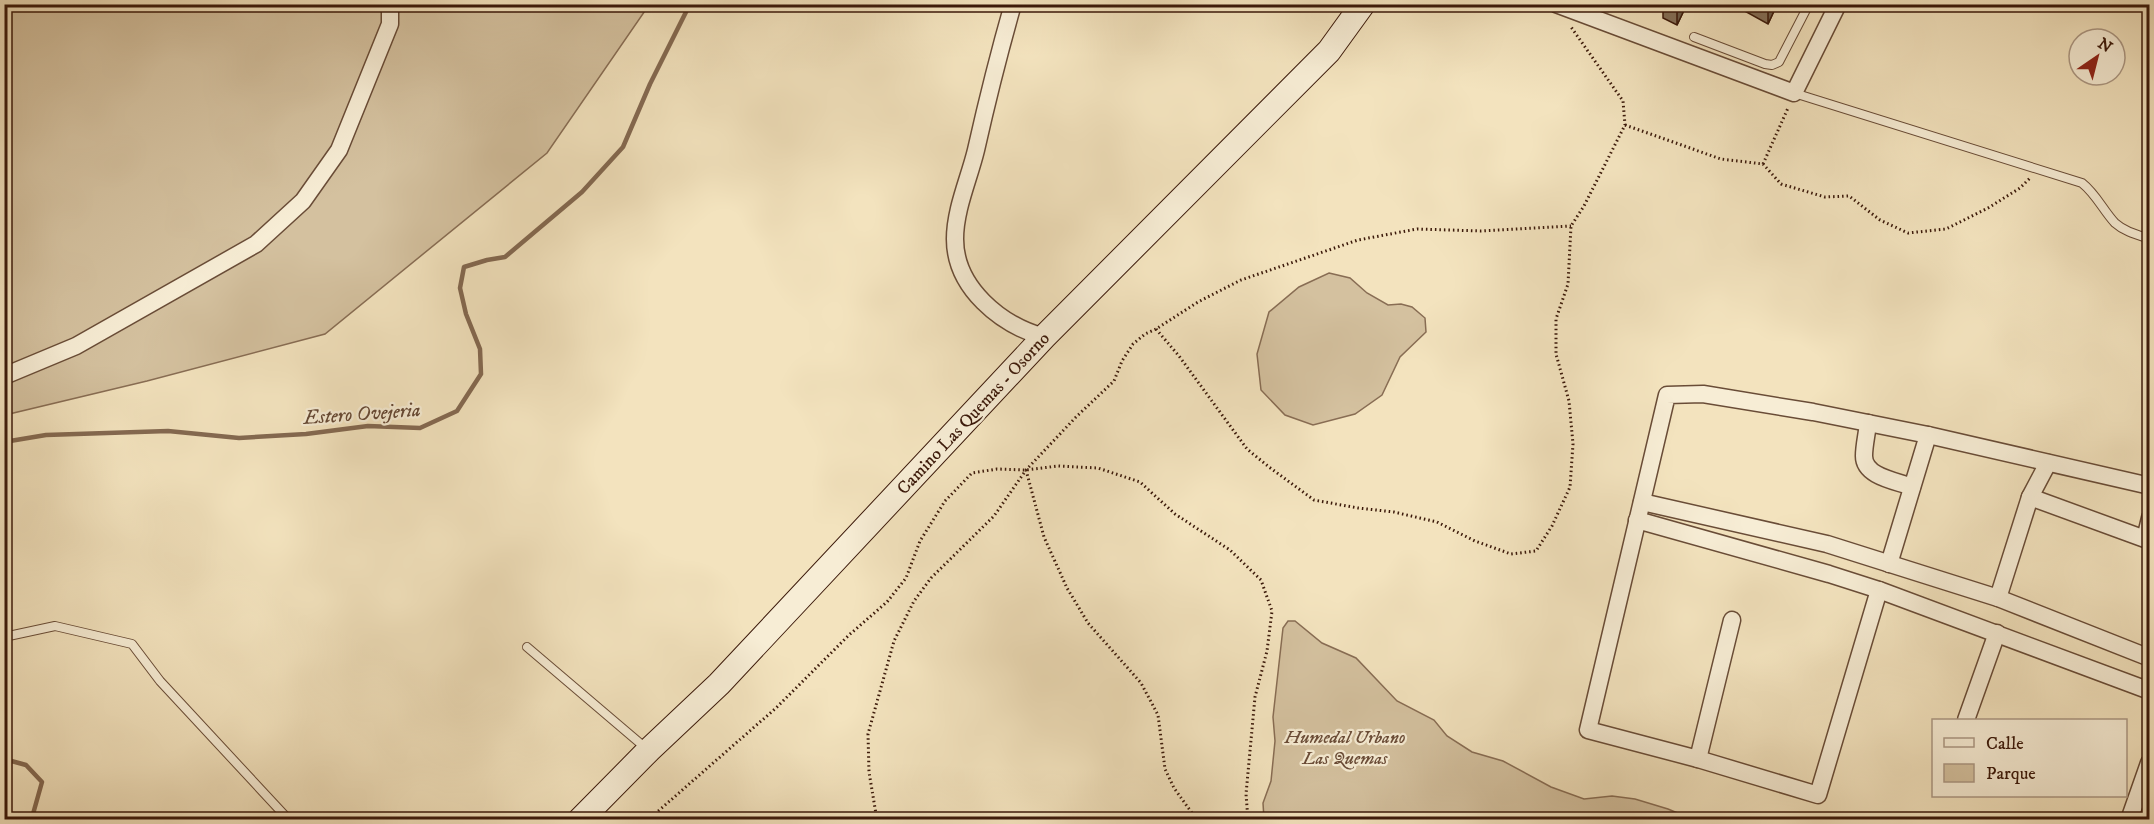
<svg xmlns="http://www.w3.org/2000/svg" width="2154" height="824" font-family="'IM FELL DW Pica',serif">
<style>
.green{fill:#d4c19f;stroke:#886d54;stroke-width:1.5}
.lines{fill:none;stroke-linecap:round;stroke-linejoin:round}
.stream{stroke:#846951;stroke-width:4.5}
.lane-casing{stroke:#694c37;stroke-width:10}
.street-casing{stroke:#694c37;stroke-width:19}
.secondary-casing{stroke:#3b190a;stroke-width:26}
.path{stroke:#3b190a;stroke-width:3;stroke-dasharray:1.5 3;stroke-linecap:butt}
.lane{stroke:#f7edd5;stroke-width:8}
.street{stroke:#f7edd5;stroke-width:16}
.secondary{stroke:#f7edd5;stroke-width:24}
.wall{fill:#857059;stroke:#3b190a;stroke-width:1.5}
.shaded-wall{fill:#6c5b49;stroke:#3b190a;stroke-width:1.5}
.labels{text-anchor:middle;stroke-width:4.5;stroke-linejoin:round;paint-order:stroke}
.street-label{font-size:18px;fill:#3b190a;stroke:#f7edd5}
.park-label{font-size:18px;font-style:italic;fill:#694b37;stroke:#f7edd5}
.water-label{font-size:20px;font-style:italic;fill:#654834;stroke:#f7edd5}
</style>
<rect width="100%" height="100%" fill="#f3e3be"/>
<filter id="stains"><feTurbulence type="fractalNoise" baseFrequency=".00333" numOctaves="4"/><feColorMatrix values="0 0 0 0 .2 0 0 0 0 .09 0 0 0 0 .02 0 0 0 .5 -.17"/></filter>
<radialGradient id="worn" r=".72"><stop offset=".6" stop-color="#630" stop-opacity="0"/><stop offset="1" stop-color="#630" stop-opacity=".3"/></radialGradient>
<g class="green">
<path d="M4,5h645l-102,148 -222,181 -178,47 -142,34z"/>
<path d="M1329,273l21,5 17,15 21,12 13,-1 11,3 13,11 1,14 -26,25 -18,38 -27,19 -42,11 -28,-10 -24,-25 -4,-36 12,-42 30,-25z"/>
<path d="M1288,621h7l27,22 34,15 41,43 37,19 13,16 25,16 31,9 48,26 33,12 28,-3 23,3 33,10 24,10h-428l-1,-16 8,-22 4,-40 -2,-24 10,-89z"/>
</g>
<g class="lines">
<g class="stream">
<path d="M4,442l42,-7 122,-4 71,7 67,-4 62,-8 52,2 37,-17 24,-37 -1,-25 -14,-35 -6,-26 4,-21 23,-7 18,-3 77,-65 41,-45 27,-63 40,-80"/>
<path d="M4,759l22,6 16,17 -9,32 -5,6"/>
</g>
<g class="lane-casing">
<g id="lane">
<path d="M1694,37l71,27 7,1 7,-3 30,-58"/>
<path d="M1794,93l288,90c14,11 21,27 33,40 10,9 23,12 35,16"/>
<path d="M4,637l51,-11 77,18 28,37 129,139"/>
<path d="M527,647l121,103"/>
</g>
</g>
<g class="street-casing">
<g id="street">
<path d="M1013,4c-14,49 -26,97 -37,146 -7,29 -21,59 -21,89 0,49 46,86 89,98"/>
<path d="M1556,4l238,89 44,-89"/>
<path d="M4,376l72,-30 180,-102 47,-43 36,-51 51,-126v-20"/>
<path d="M1868,423c-1,11 -4,22 -4,33 0,21 33,25 48,31"/>
<path d="M2030,497l115,42 5,-21"/>
<path d="M1642,502l185,42 171,54 152,60"/>
<path d="M1637,520l192,54 50,16 271,101"/>
<path d="M1889,564l39,-129"/>
<path d="M1879,590l-61,205 -120,-36 -110,-29 79,-335 36,-1 110,18 115,23 222,51"/>
<path d="M1998,598l32,-101 18,-34"/>
<path d="M1966,720l31,-87"/>
<path d="M1698,759l34,-139"/>
<path d="M2129,820l20,-57"/>
</g>
</g>
<g class="secondary-casing">
<path id="secondary" d="M580,820l69,-70 70,-66 325,-347 285,-286 34,-47"/>
</g>
<g class="path">
<path d="M1625,125l96,34 42,5 18,20 44,13 24,-1 31,24 28,13 38,-4 42,-21 32,-20 10,-10"/>
<path d="M1763,164l25,-56"/>
<path d="M1156,329l23,27 68,93 22,18 45,33 44,8 36,4 43,10 38,19 36,13 25,-3 16,-25 18,-39 3,-43 -4,-43 -13,-47v-35l12,-35 3,-58 13,-20 41,-81 -2,-24 -52,-74"/>
<path d="M1026,470l18,67 23,51 21,35 53,60 17,32 7,54 9,19 23,32"/>
<path d="M648,820l128,-112 73,-73 38,-33 19,-24 14,-37 25,-40 27,-28 25,-4 29,1 32,-4 40,2 42,14 35,32 55,36 31,30 11,31 -5,40 -12,46 -9,97 2,26"/>
<path d="M877,820l-8,-48 -1,-38 26,-93 20,-40 17,-23 63,-62 32,-46 50,-53 38,-36 8,-20 11,-17 12,-10 11,-5 42,-27 43,-22 117,-40 59,-11 64,2 90,-5"/>
</g>
<use href="#lane" class="lane"/>
<use href="#street" class="street"/>
<use href="#secondary" class="secondary"/>
</g>
<g class="wall">
<path d="M1650,4h37l-10,21 -14,-7v-7z"/>
<path d="M1732,4h42v7l-6,13z"/>
</g>
<g class="shaded-wall">
<path d="M1677,4h10l-10,21z"/>
<path d="M1768,4h6v7l-6,13z"/>
</g>
<g class="labels">
<g class="street-label">
<text transform="translate(973 413) rotate(-47)" y="6">Camino Las Quemas - Osorno</text>
</g>
<g class="park-label">
<text x="1345" y="743">Humedal Urbano<tspan x="1345" dy="21">Las Quemas</tspan></text>
</g>
<g class="water-label">
<text transform="translate(362 413) rotate(-4)" y="7">Estero Ovejeria</text>
</g>
</g>
<rect width="2154" height="824" fill="none" stroke="#f3e3be" stroke-width="24"/>
<rect x="6" y="6" width="2142" height="812" fill="none" stroke="#3b190a" stroke-width="3"/>
<rect x="12" y="12" width="2130" height="800" fill="none" stroke="#3b190a" stroke-width="1.5"/>
<rect x="1932" y="719" width="195" height="78" fill="#f7edd5" stroke="#ac9884" stroke-width="1.5"/>
<rect x="1944" y="738" width="30" height="9" fill="#f7edd5" stroke="#ac9884" stroke-width="1.5"/>
<text x="1986" y="749" font-size="18" fill="#3b190a">Calle</text>
<rect x="1944" y="764" width="30" height="18" fill="#d4c19f" stroke="#ac9884" stroke-width="1.5"/>
<text x="1986" y="779" font-size="18" fill="#3b190a">Parque</text>
<g transform="translate(2097 57) rotate(35)"><circle r="28" fill="#f7edd5" stroke="#ac9884" stroke-width="1.5"/>
<path d="M0-4.5L10 22L0 15L-10 22Z" fill="#8f2418"/>
<text y="-9" font-size="16" font-weight="bold" text-anchor="middle" fill="#3b190a">N</text>
</g>
<rect width="100%" height="100%" filter="url(#stains)"/>
<rect width="100%" height="100%" fill="url(#worn)"/>
</svg>
